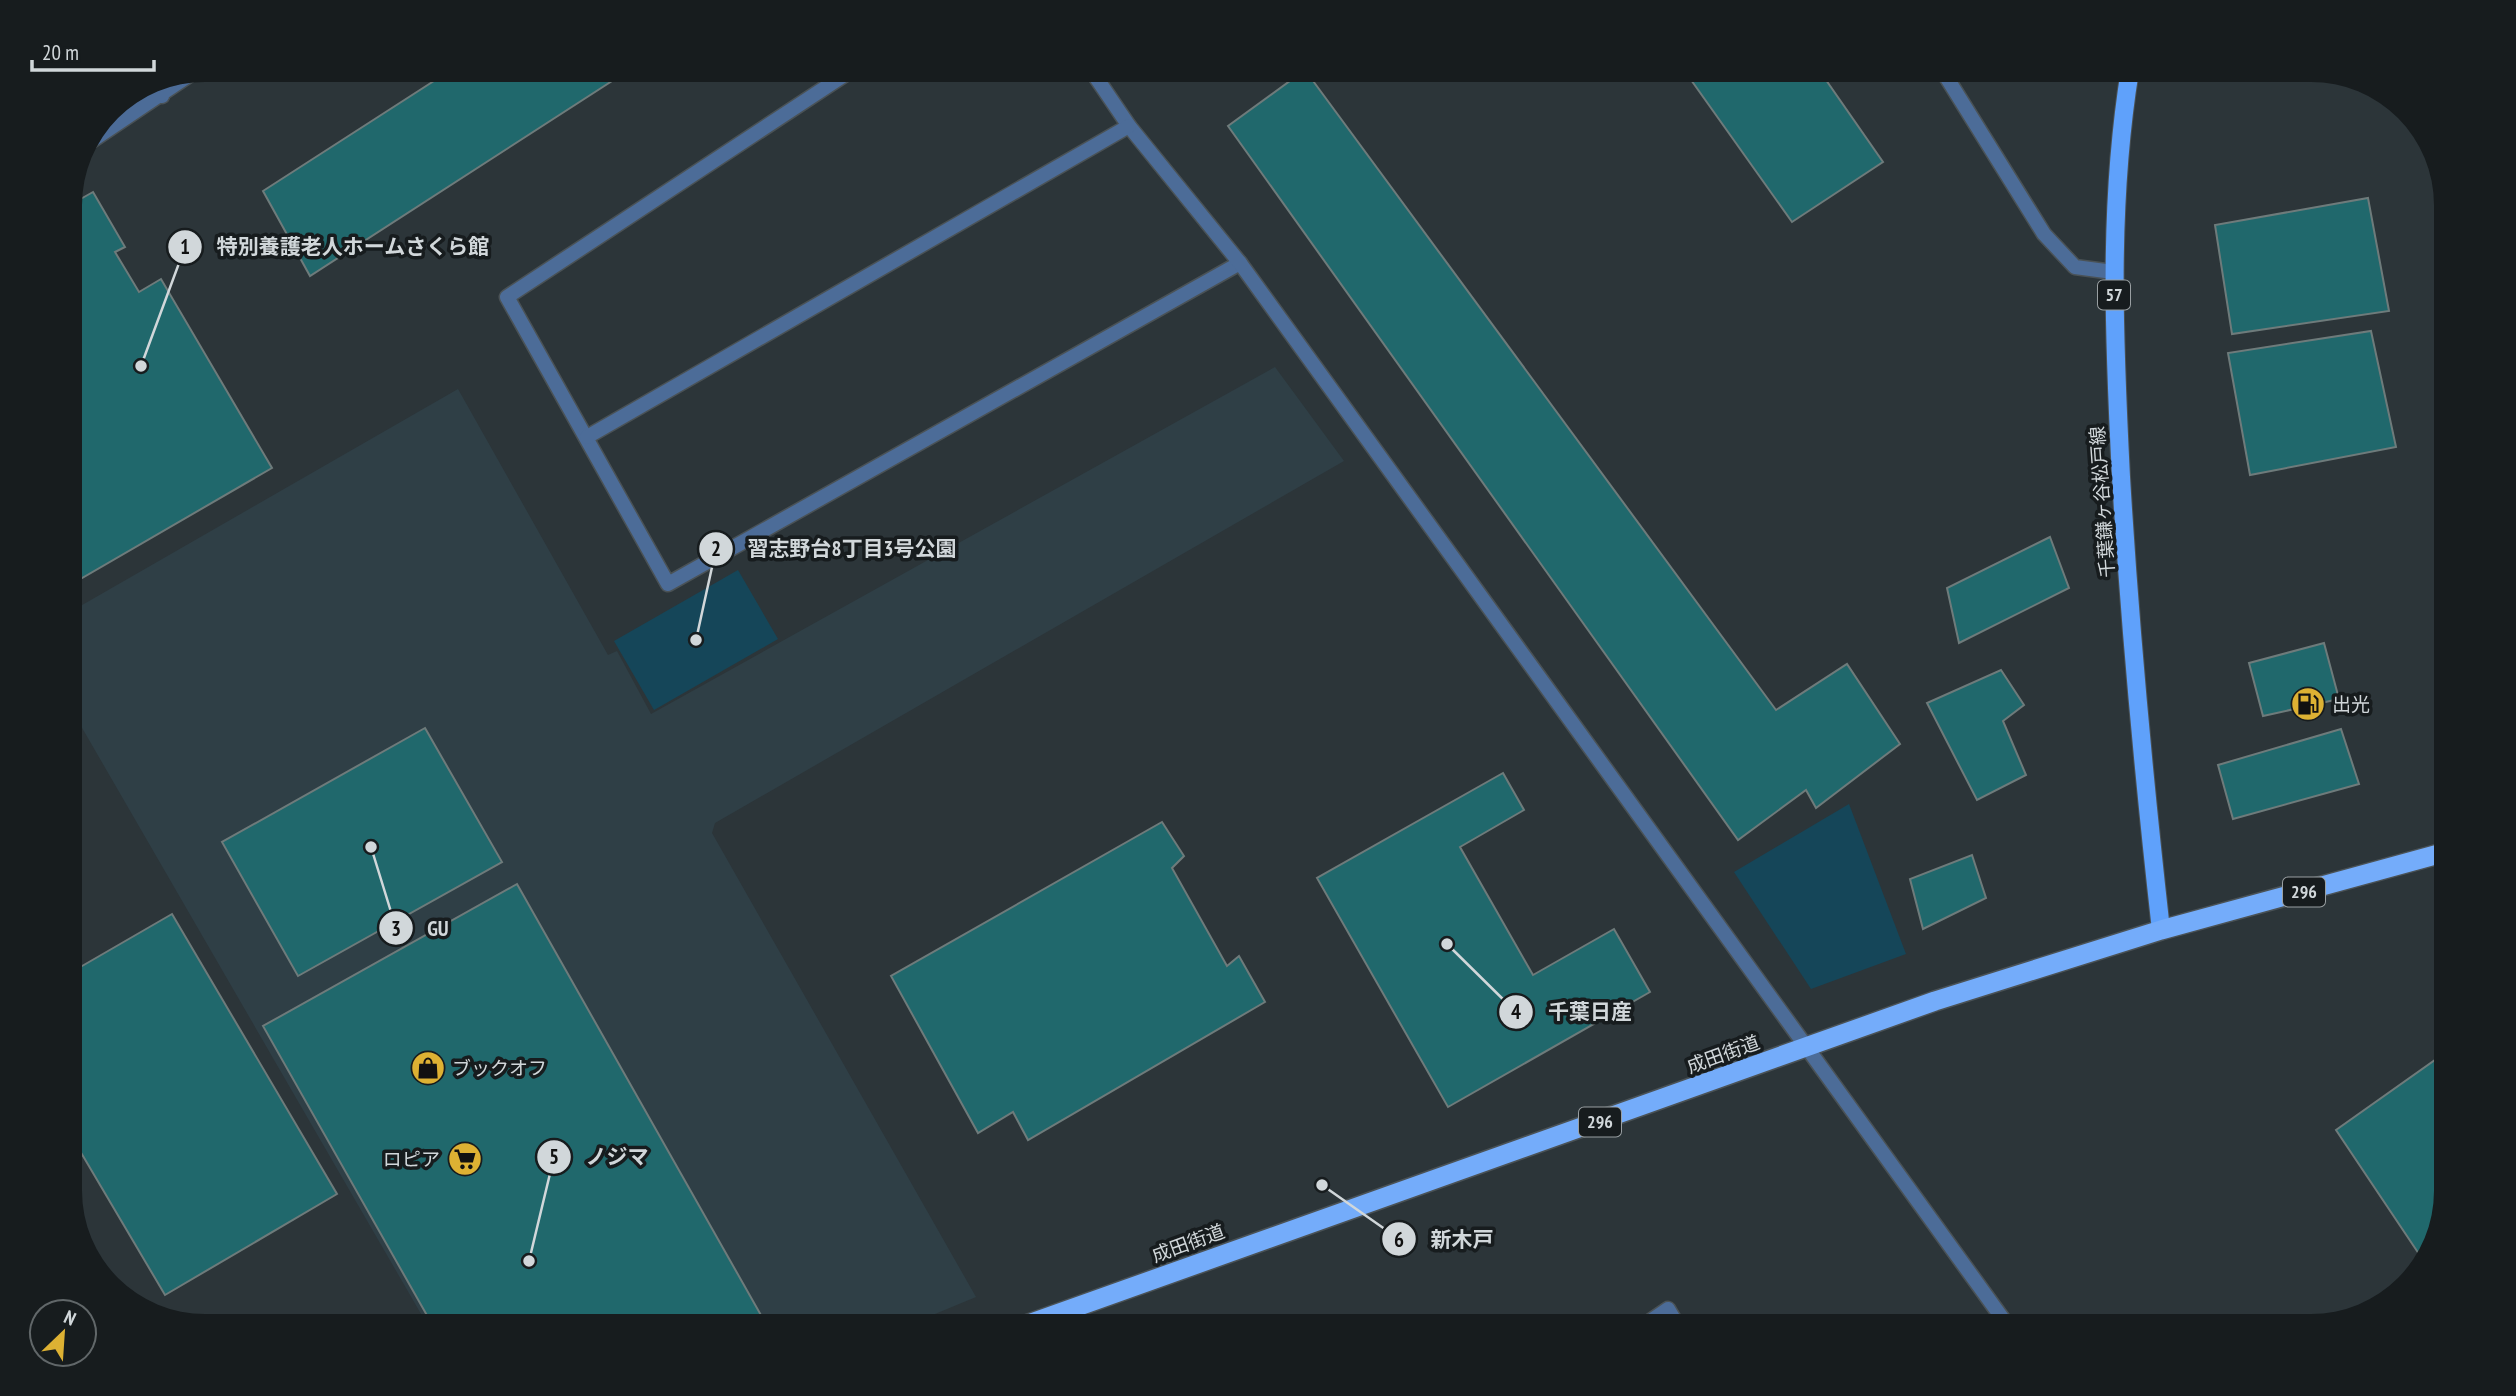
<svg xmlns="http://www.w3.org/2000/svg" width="2516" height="1396" font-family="'PT Sans Narrow','Noto Sans JP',sans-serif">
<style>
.built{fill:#2f3f46}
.green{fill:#154659}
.building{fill:#20686c;stroke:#6e7b7b;stroke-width:2}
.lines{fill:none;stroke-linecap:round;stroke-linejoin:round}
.service-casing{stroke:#4a5256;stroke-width:17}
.minor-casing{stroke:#4a5256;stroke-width:17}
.primary-casing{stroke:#4a5256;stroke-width:20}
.trunk-casing{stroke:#4a5256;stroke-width:22}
.service{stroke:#4c6c98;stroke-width:14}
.minor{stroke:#4c6c98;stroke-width:14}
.primary{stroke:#5fa1fb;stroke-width:18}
.trunk{stroke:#74acfa;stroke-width:19}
.labels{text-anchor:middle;stroke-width:7;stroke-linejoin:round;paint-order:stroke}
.shield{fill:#171c1e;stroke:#999fa2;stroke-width:2}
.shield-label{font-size:18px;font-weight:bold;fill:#d1d7da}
.street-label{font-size:19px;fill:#d1d7da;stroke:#171c1e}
.poi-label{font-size:19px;fill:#d1d7da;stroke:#171c1e;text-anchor:start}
.leader{fill:none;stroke:#d1d7da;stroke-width:2.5}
.callout-dot{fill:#d1d7da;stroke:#171c1e;stroke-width:2.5}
.mark-label{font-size:21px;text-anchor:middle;font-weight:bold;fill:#111}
.callout-label{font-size:21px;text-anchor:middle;font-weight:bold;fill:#d1d7da;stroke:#171c1e;stroke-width:7;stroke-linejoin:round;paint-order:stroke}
</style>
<rect width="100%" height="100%" fill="#2c3539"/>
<path class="built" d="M1275,367l69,94 -629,362 -3,10 264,464 -70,29h-478l-358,-619v-95l388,-223 150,266 9,-4 34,63z"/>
<g class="green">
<path d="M738,570l40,69 -124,71 -40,-69z"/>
<path d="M1849,804l57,150 -95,35 -77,-117z"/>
</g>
<g class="building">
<path d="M451,70h178l-319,206 -47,-85z"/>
<path d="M1305,70l471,640 71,-46 53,80 -84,64 -10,-18 -68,50 -510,-714z"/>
<path d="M1684,70h135l64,92 -91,60z"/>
<path d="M93,192l32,55 -10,5 24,40 22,-13 111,189 -202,117v-380z"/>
<path d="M2368,198l21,113 -157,23 -17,-109z"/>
<path d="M2371,331l25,116 -146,28 -22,-122z"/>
<path d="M2050,537l19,51 -110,55 -12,-55z"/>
<path d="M2324,643l15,56 -76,17 -14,-53z"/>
<path d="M2001,670l23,35 -21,16 23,54 -49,25 -50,-97z"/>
<path d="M425,728l77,134 -204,114 -76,-134z"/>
<path d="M2341,729l18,55 -126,35 -15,-54z"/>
<path d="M1503,773l21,37 -64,37 73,128 81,-46 36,63 -202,115 -131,-229z"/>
<path d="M1162,822l22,34 -12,12 55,98 12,-10 26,46 -237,138 -15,-28 -35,21 -87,-157z"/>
<path d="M1972,855l14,43 -63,31 -13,-50z"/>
<path d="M517,884l249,440 1,2h-334l-170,-300z"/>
<path d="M172,914l165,280 -172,101 -95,-161v-161z"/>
<path d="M2435,1060l11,16v115l-14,60 -9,9 -87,-130z"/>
</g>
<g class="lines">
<g class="service-casing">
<path id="service" d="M1643,1326l25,-17 10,17"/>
</g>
<g class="minor-casing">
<g id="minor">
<path d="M852,70l-345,227 161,287 572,-321"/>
<path d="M1091,70l38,56 111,137 768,1063"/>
<path d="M1942,70l102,164 31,33 38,5"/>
<path d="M154,80l8,16"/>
<path d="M84,146l110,-74"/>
<path d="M587,437l542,-311"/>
</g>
</g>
<g class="primary-casing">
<path id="primary" d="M2130,70c-22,135 -16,270 -9,407 9,151 23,302 40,453"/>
</g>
<g class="trunk-casing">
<path id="trunk" d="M1023,1326l912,-325 226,-71 285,-78"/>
</g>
<use href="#service" class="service"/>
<use href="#minor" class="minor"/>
<use href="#primary" class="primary"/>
<use href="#trunk" class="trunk"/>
</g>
<defs>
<g id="fuel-disc" transform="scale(1.75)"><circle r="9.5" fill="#ddb133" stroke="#171c1e"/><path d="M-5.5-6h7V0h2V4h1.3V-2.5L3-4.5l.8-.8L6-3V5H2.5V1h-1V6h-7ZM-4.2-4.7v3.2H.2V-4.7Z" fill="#111"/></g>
<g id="shop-disc" transform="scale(1.75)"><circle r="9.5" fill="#ddb133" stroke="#171c1e"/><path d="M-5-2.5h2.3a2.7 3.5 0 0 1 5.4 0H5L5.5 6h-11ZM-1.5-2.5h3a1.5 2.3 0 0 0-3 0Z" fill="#111"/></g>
<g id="supermarket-disc" transform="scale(1.75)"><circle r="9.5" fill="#ddb133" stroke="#171c1e"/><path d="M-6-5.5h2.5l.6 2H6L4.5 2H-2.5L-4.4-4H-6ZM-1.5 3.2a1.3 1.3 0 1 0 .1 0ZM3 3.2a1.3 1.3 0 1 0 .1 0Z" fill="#111"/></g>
</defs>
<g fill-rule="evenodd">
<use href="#fuel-disc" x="2308" y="704"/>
<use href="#shop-disc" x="428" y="1068"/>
<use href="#supermarket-disc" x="465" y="1159"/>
</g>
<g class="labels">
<g class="shield">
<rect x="2098" y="280.5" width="32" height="29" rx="5"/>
<rect x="2283" y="877.5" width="42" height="29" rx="5"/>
<rect x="1579" y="1107.5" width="42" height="29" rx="5"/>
</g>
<g class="shield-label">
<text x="2114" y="301">57</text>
<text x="2304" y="898">296</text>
<text x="1600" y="1128">296</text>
</g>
<g class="street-label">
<text transform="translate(2102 502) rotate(-94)" y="7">千葉鎌ヶ谷松戸線</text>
<text transform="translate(1723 1054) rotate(-20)" y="7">成田街道</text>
<text transform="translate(1188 1243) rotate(-20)" y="7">成田街道</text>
</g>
<g class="poi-label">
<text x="2332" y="711">出光</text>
<text x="452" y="1075">ブックオフ</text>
<text x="440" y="1166" text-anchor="end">ロピア</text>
</g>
</g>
<path d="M0 0H2516V1396H0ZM205 82H2311A123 123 0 0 1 2434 205V1191A123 123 0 0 1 2311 1314H205A123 123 0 0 1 82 1191V205A123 123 0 0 1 205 82Z" fill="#171c1e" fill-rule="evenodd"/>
<path class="leader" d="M141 366L185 247M696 640L716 549M371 847L396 928M1447 944L1516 1012M529 1261L554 1157M1322 1185L1399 1239"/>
<g class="callout-dot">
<circle cx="141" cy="366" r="7"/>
<circle cx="696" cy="640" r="7"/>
<circle cx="371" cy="847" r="7"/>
<circle cx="1447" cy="944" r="7"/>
<circle cx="529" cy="1261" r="7"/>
<circle cx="1322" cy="1185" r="7"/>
<circle cx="185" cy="247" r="18"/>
<circle cx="716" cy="549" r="18"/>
<circle cx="396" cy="928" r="18"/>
<circle cx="1516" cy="1012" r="18"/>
<circle cx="554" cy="1157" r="18"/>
<circle cx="1399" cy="1239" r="18"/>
</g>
<g class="mark-label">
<text x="185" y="254">1</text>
<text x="716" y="556">2</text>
<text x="396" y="936">3</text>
<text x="1516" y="1019">4</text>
<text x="554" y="1164">5</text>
<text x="1399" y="1247">6</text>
</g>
<g class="callout-label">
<text x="353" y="254">特別養護老人ホームさくら館</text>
<text x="852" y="556">習志野台8丁目3号公園</text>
<text x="438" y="936">GU</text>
<text x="1590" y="1019">千葉日産</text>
<text x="617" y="1164">ノジマ</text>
<text x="1462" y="1247">新木戸</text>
</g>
<g transform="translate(63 1333) rotate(25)"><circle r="33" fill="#171c1e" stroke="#616769" stroke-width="2"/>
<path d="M0-5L12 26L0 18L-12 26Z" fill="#ddb133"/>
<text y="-10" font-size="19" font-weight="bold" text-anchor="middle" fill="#d1d7da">N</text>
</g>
<path d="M32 60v10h122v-10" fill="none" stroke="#d1d7da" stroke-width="3.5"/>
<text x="42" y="60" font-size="21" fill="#d1d7da" stroke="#171c1e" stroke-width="5" paint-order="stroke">20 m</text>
</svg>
